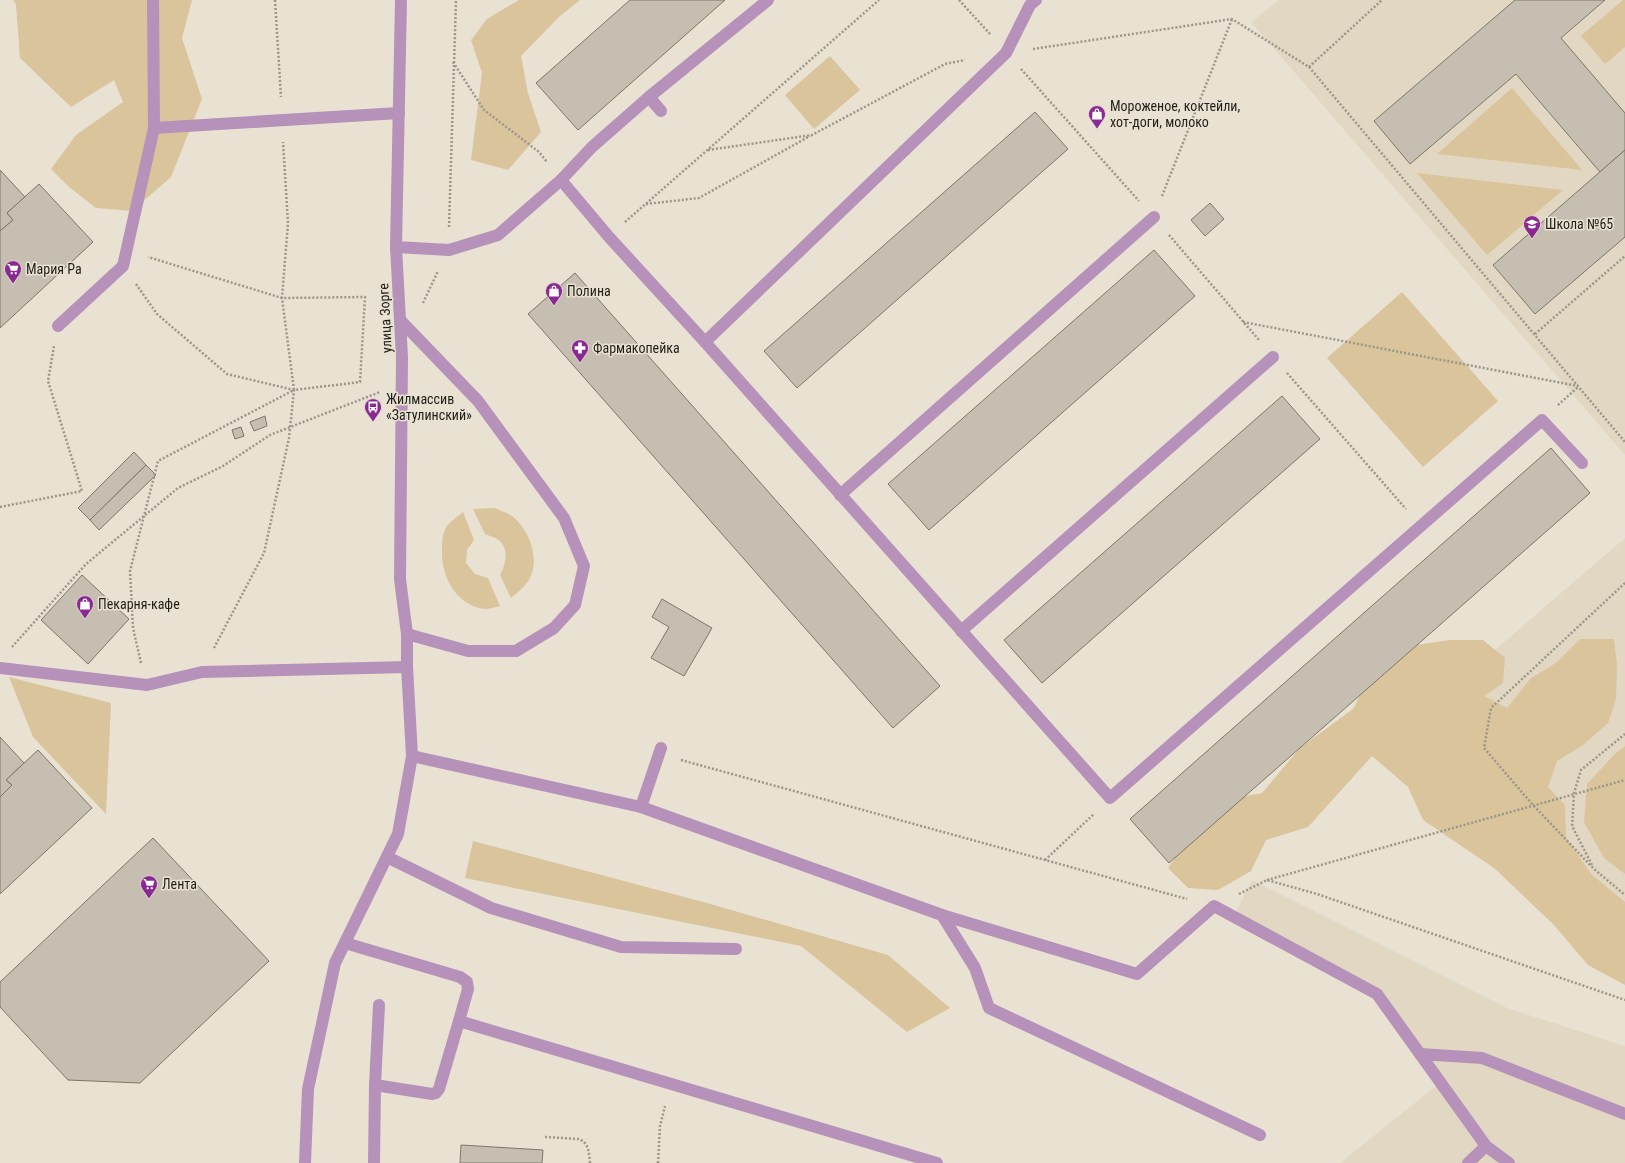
<svg xmlns="http://www.w3.org/2000/svg" width="1625" height="1163" font-family="'Roboto Condensed',sans-serif">
<style>
.built{fill:#e2d7c2}
.green{fill:#d9c49b}
.building{fill:#c6bfb1;stroke:#7d776a}
.lines{fill:none;stroke-linecap:round;stroke-linejoin:round}
.path{stroke:#9b968a;stroke-width:2.5;stroke-dasharray:2 2;stroke-linecap:butt}
.minor{stroke:#b691b9;stroke-width:12}
.labels{text-anchor:middle;stroke-width:3;stroke-linejoin:round;paint-order:stroke}
.poi-label{font-size:14px;fill:#201e18;stroke:#e9e2d3;text-anchor:start}
.street-label{font-size:14px;fill:#201e18;stroke:#e9e2d3}
</style>
<rect width="100%" height="100%" fill="#e9e2d3"/>
<g class="built">
<path d="M1279,0h346v455l-374,-433z"/>
<path d="M1625,538v396l-200,-224z"/>
<path d="M1252,880l255,128 118,38v117h-285l96,-77 -79,-109 -124,-59z"/>
</g>
<g class="green">
<path d="M13,0h179l-10,38 20,61 -31,78 -39,34 -36,-3 -27,-21 -18,-18 25,-34 47,-33 -9,-22 -43,27 -51,-49 -4,-54z"/>
<path d="M519,0h61l-20,16 -39,40 7,37 13,39 -33,38 -37,-10 11,-87 -11,-33 16,-21z"/>
<path d="M1623,0h2v47l-20,17 -24,-28z"/>
<path d="M830,56l30,34 -46,39 -29,-34z"/>
<path d="M1512,88l70,82 -145,-16z"/>
<path d="M1417,173l146,17 -76,65z"/>
<path d="M1402,292l96,109 -75,66 -96,-109z"/>
<path d="M495,508c6,3 13,5 17,8 17,13 28,42 18,62 -4,8 -12,14 -19,20l-11,-23c6,-12 10,-27 -3,-36 -3,-2 -8,-3 -12,-5l-12,-25z"/>
<path d="M463,512l11,28 -7,10 -1,13 9,11 13,4 12,28c-5,1 -11,3 -15,3 -28,-3 -43,-31 -43,-56 0,-8 0,-21 5,-27 4,-5 11,-10 16,-14z"/>
<path d="M1580,639h34l3,26 -1,34 -8,24 -25,22 -26,16 -9,26 17,18 1,32 25,37 34,28v83l-37,-20 -35,-41 -59,-56 -71,-48 -15,-33 -36,-31 -64,71 -42,13 -15,31 -33,19 -30,-2 -20,-20 18,-25 50,-45 26,-5 38,-45 54,-40 12,-26 37,-35 46,-7h34l22,18 -2,25 -19,13 23,12 24,-30 25,-15z"/>
<path d="M9,677l102,26 -5,111 -73,-77z"/>
<path d="M1625,746v128l-21,-16 -20,-36 3,-38 28,-30z"/>
<path d="M473,841l234,62 181,52 62,53 -43,24 -106,-86 -336,-68z"/>
</g>
<g class="building">
<path d="M630,0h95l-147,130 -42,-47z"/>
<path d="M1515,0h90l-44,38 64,75v37l-25,22 -84,-98 -106,90 -36,-43z"/>
<path d="M1035,112l33,37 -271,239 -33,-37z"/>
<path d="M1625,150v87l-90,77 -42,-49z"/>
<path d="M0,170l25,27 -18,16 6,7 -13,11z"/>
<path d="M39,184l54,58 -93,86v-97l13,-11 -6,-7z"/>
<path d="M1210,203l14,16 -19,17 -14,-16z"/>
<path d="M1154,250l41,46 -266,234 -41,-46z"/>
<path d="M575,273l365,413 -47,42 -365,-414z"/>
<path d="M1282,396l38,43 -278,244 -38,-43z"/>
<path d="M265,416l2,10 -13,5 -4,-9z"/>
<path d="M241,427l3,9 -9,3 -3,-9z"/>
<path d="M1551,448l39,45 -421,370 -39,-44z"/>
<path d="M134,452l12,13 -56,55 -12,-12z"/>
<path d="M146,465l10,10 -57,55 -9,-10z"/>
<path d="M82,575l47,44 -41,45 -47,-44z"/>
<path d="M662,599l50,29 -28,48 -33,-18 18,-31 -17,-10z"/>
<path d="M0,737l24,26 -18,17 6,5 -12,12z"/>
<path d="M38,750l54,58 -92,86v-97l12,-12 -6,-5z"/>
<path d="M153,838l116,123 -129,122 -72,-3 -68,-73v-25z"/>
<path d="M461,1145l82,5 -1,13h-82z"/>
</g>
<g class="lines">
<g class="path">
<path d="M275,0l6,97"/>
<path d="M959,0l31,34"/>
<path d="M1033,49l199,-30 77,48 316,375"/>
<path d="M453,62l31,48 55,42 8,10"/>
<path d="M1309,67l73,-67"/>
<path d="M1021,69l118,132"/>
<path d="M708,150l104,-15 133,-71 20,-4"/>
<path d="M1162,196l70,-177"/>
<path d="M646,204l53,-6 111,-62"/>
<path d="M625,222l254,-222"/>
<path d="M449,227l7,-227"/>
<path d="M1169,235l90,105"/>
<path d="M136,284l21,30 70,60 67,16 66,-8 5,-85 -83,1 -134,-41"/>
<path d="M423,303l15,-32"/>
<path d="M1243,322l335,64"/>
<path d="M1535,334l90,-78"/>
<path d="M1287,373l119,136"/>
<path d="M1558,405l20,-18"/>
<path d="M0,507l82,-16 -34,-110 6,-35"/>
<path d="M1625,583l-134,125 -7,40 49,57 61,64 31,26"/>
<path d="M12,647l74,-83 92,-76 45,-22 47,-31 110,-43"/>
<path d="M214,648l50,-95 25,-115 5,-48"/>
<path d="M141,663l-8,-35 -3,-57 28,-110 136,-71 -12,-92 6,-75 -5,-81"/>
<path d="M681,760l506,139"/>
<path d="M1045,860l49,-46"/>
<path d="M1592,865l-20,-39 2,-33 7,-23 44,-36"/>
<path d="M1267,880l358,-100"/>
<path d="M1239,894l28,-14 50,14 308,106"/>
<path d="M545,1137l34,2c10,4 10,14 11,24"/>
<path d="M658,1163l2,-37 5,-20"/>
</g>
<g class="minor">
<path d="M649,97l12,14"/>
<path d="M154,128l245,-15"/>
<path d="M561,180l48,57 96,105 405,456 432,-378 40,43"/>
<path d="M396,247l53,3 49,-15 63,-55 31,-33 57,-50 119,-97"/>
<path d="M400,320l78,81 86,117 20,48 -9,39 -21,23 -38,23h-48l-61,-17"/>
<path d="M58,326l65,-60 31,-138 -1,-128"/>
<path d="M705,342l301,-289 24,-48 6,-5"/>
<path d="M840,495l314,-278"/>
<path d="M961,631l312,-274"/>
<path d="M0,668l147,17 55,-13 205,-5"/>
<path d="M412,756l229,51 301,108 195,59 77,-68 163,88 109,152 23,17"/>
<path d="M641,807l20,-59"/>
<path d="M387,857l104,51 130,39 115,2"/>
<path d="M942,915l33,53 14,40 271,127"/>
<path d="M345,943l115,34 7,5 1,7 -9,32 478,142"/>
<path d="M1420,1054l62,4 143,56"/>
<path d="M375,1085l4,-80"/>
<path d="M305,1163l3,-74 27,-126 63,-129 14,-78 -5,-89v-33l-7,-55 2,-222 -6,-110 5,-247"/>
<path d="M374,1163l1,-78 57,9 4,-1 3,-4 20,-68"/>
<path d="M1468,1163l18,-17"/>
</g>
</g>
<defs>
<g id="shop-pin" transform="scale(0.9)"><path d="M0 17L-7.5 6A9.5 9.5 0 1 1 7.5 6Z" fill="#892a93" stroke="#e9e2d3"/><path d="M-5-2.5h2.3a2.7 3.5 0 0 1 5.4 0H5L5.5 6h-11ZM-1.5-2.5h3a1.5 2.3 0 0 0-3 0Z" fill="#fff"/></g>
<g id="school-pin" transform="scale(0.9)"><path d="M0 17L-7.5 6A9.5 9.5 0 1 1 7.5 6Z" fill="#892a93" stroke="#e9e2d3"/><path d="M0-5L7-2L0 1L-7-2ZM-4 1L0 2.5L4 1V4Q0 6-4 4Z" fill="#fff"/></g>
<g id="supermarket-pin" transform="scale(0.9)"><path d="M0 17L-7.5 6A9.5 9.5 0 1 1 7.5 6Z" fill="#892a93" stroke="#e9e2d3"/><path d="M-6-5.5h2.5l.6 2H6L4.5 2H-2.5L-4.4-4H-6ZM-1.5 3.2a1.3 1.3 0 1 0 .1 0ZM3 3.2a1.3 1.3 0 1 0 .1 0Z" fill="#fff"/></g>
<g id="pharmacy-pin" transform="scale(0.9)"><path d="M0 17L-7.5 6A9.5 9.5 0 1 1 7.5 6Z" fill="#892a93" stroke="#e9e2d3"/><path d="M-2-6h4v4h4v4h-4v4h-4v-4h-4v-4h4Z" fill="#fff"/></g>
<g id="bus-pin" transform="scale(0.9)"><path d="M0 17L-7.5 6A9.5 9.5 0 1 1 7.5 6Z" fill="#892a93" stroke="#e9e2d3"/><path d="M-5-6H5V4H4V6H2V4H-2V6H-4V4H-5ZM-3.5-4V0h7V-4ZM-3.5 1.2v1.5H-2V1.2ZM2 1.2v1.5H3.5V1.2Z" fill="#fff"/></g>
</defs>
<g fill-rule="evenodd">
<use href="#shop-pin" x="1097" y="114"/>
<use href="#school-pin" x="1532" y="224"/>
<use href="#supermarket-pin" x="13" y="269"/>
<use href="#shop-pin" x="554" y="291"/>
<use href="#pharmacy-pin" x="580" y="348"/>
<use href="#bus-pin" x="373" y="407"/>
<use href="#shop-pin" x="85" y="604"/>
<use href="#supermarket-pin" x="149" y="884"/>
</g>
<g class="labels">
<g class="poi-label">
<text x="1110" y="111">Мороженое, коктейли,<tspan x="1110" dy="16">хот-доги, молоко</tspan></text>
<text x="1545" y="229">Школа №65</text>
<text x="26" y="274">Мария Ра</text>
<text x="567" y="296">Полина</text>
<text x="593" y="353">Фармакопейка</text>
<text x="386" y="404">Жилмассив<tspan x="386" dy="16">«Затулинский»</tspan></text>
<text x="98" y="609">Пекарня-кафе</text>
<text x="162" y="889">Лента</text>
</g>
<g class="street-label">
<text transform="translate(385 318) rotate(-93)" y="5">улица Зорге</text>
</g>
</g>
</svg>
